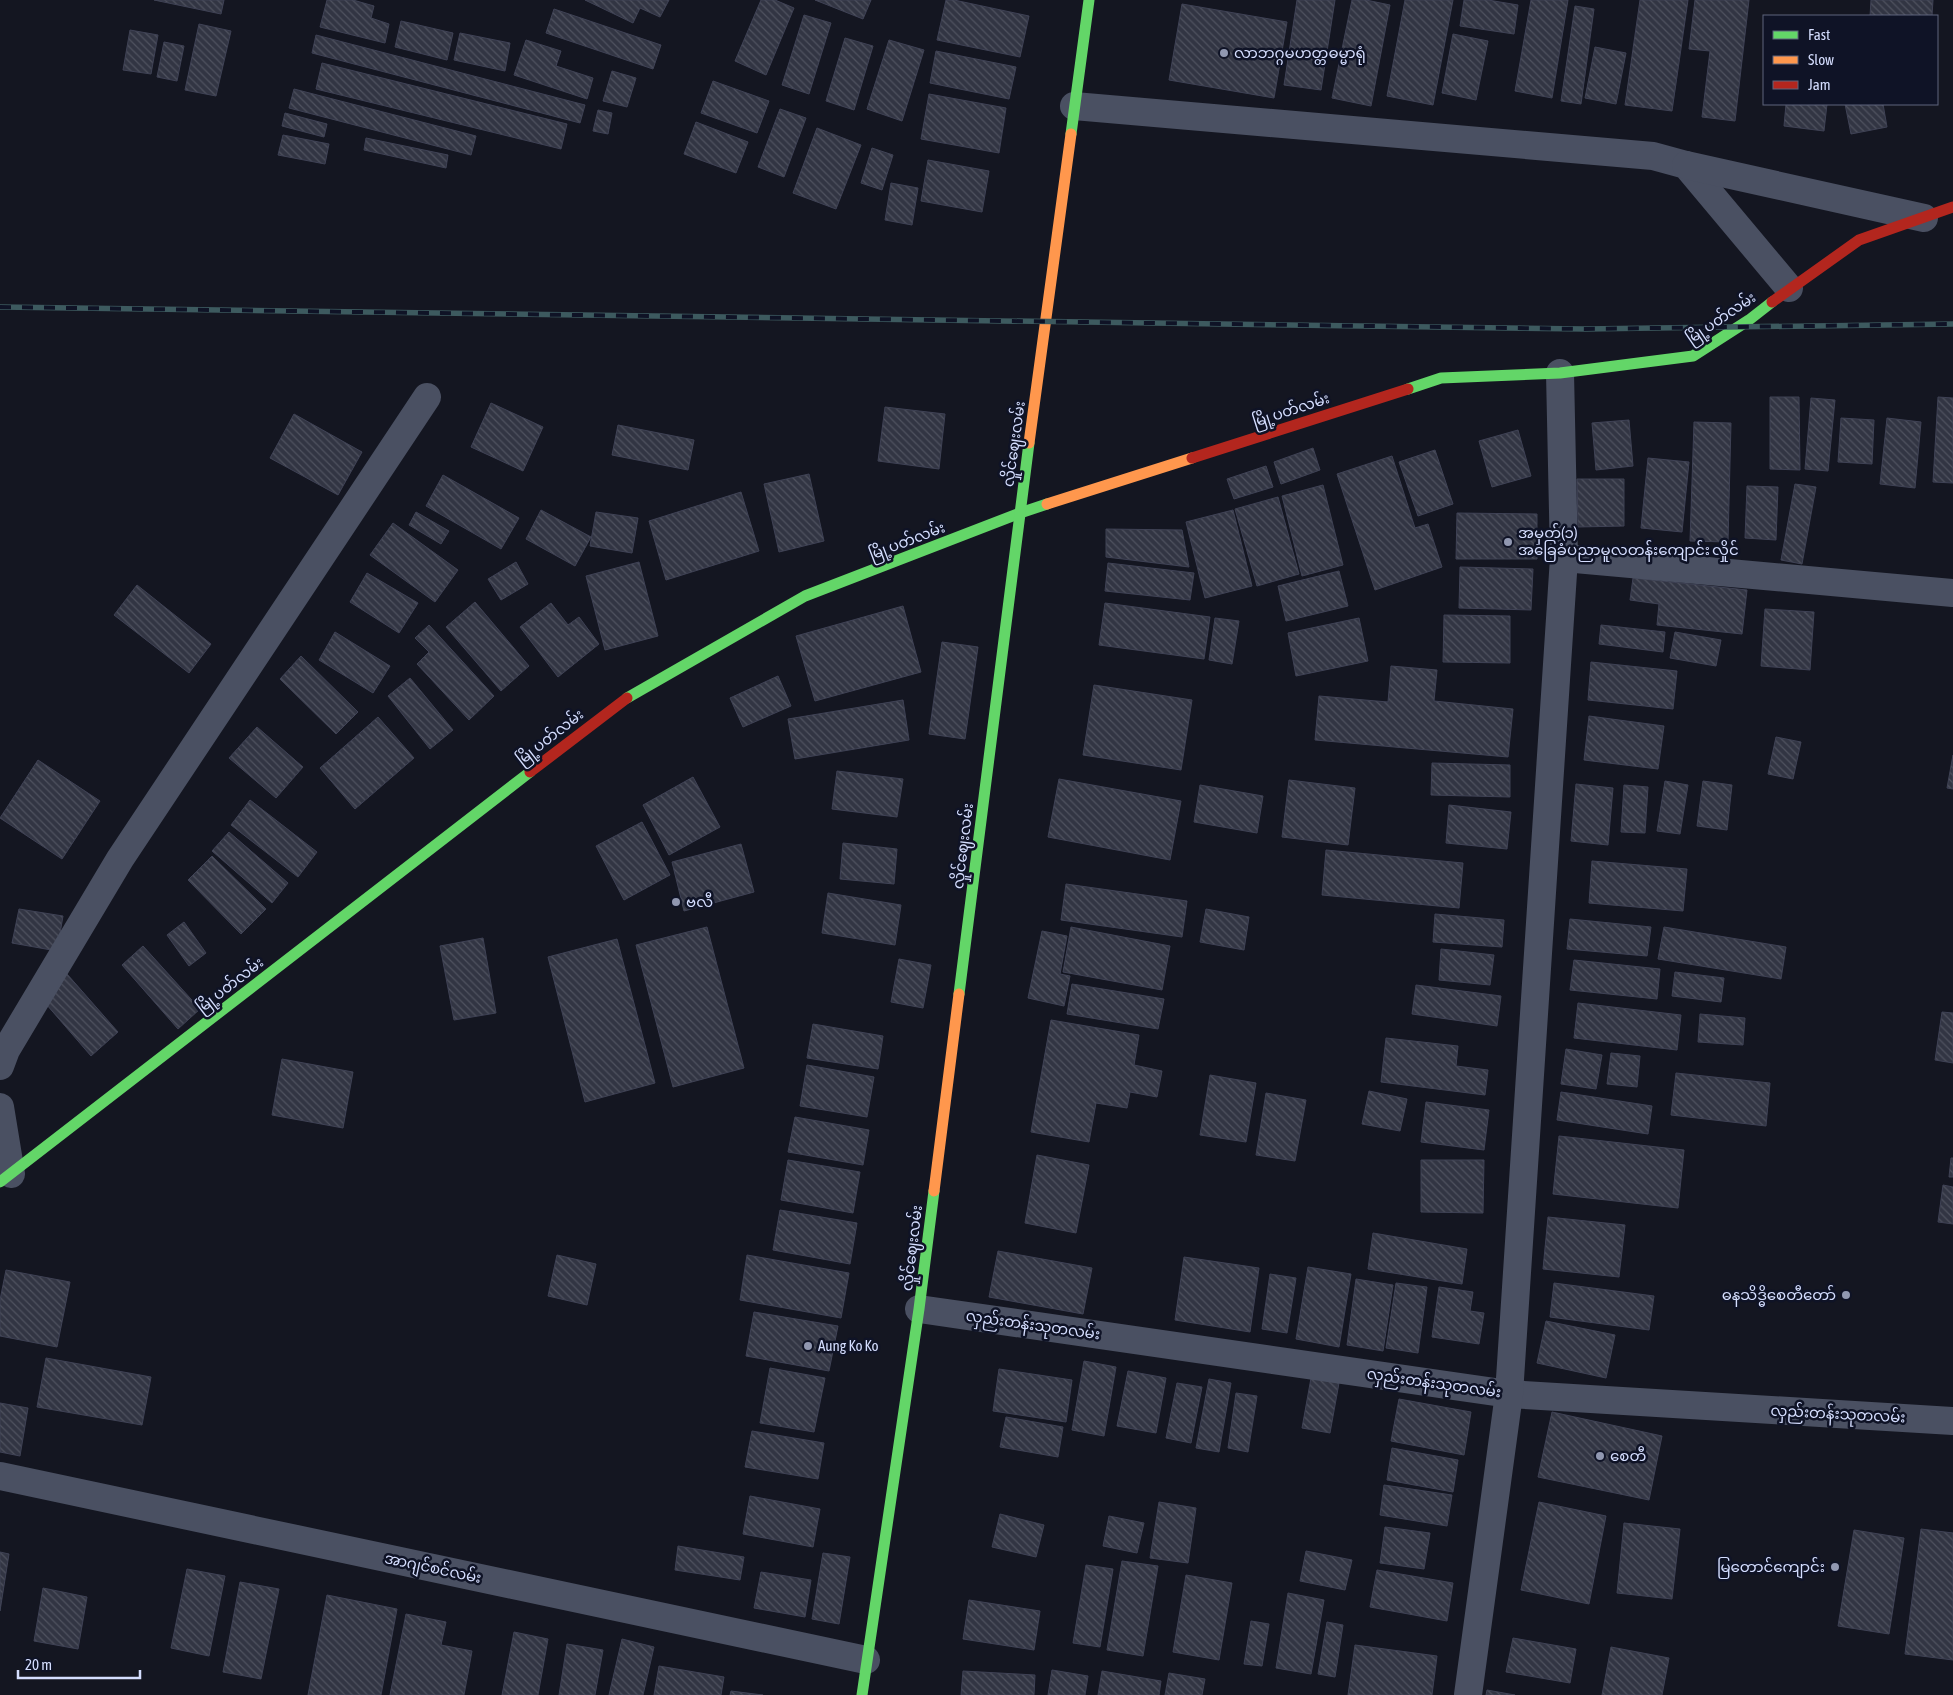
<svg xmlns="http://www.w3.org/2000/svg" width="1953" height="1695" font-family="'Asap Condensed','Noto Sans Myanmar',sans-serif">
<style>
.building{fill:url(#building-back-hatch);stroke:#3f4255}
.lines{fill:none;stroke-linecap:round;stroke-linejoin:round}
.street{stroke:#4a5062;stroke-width:28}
.fast{stroke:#63d668;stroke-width:11}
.slow{stroke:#ff974d;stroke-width:11}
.jam{stroke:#b3261e;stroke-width:11}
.rail-casing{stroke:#3d5a5f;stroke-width:5.5}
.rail{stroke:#0f1326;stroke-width:4;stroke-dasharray:11;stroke-linecap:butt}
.poi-dot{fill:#9198b1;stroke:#0f1326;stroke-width:2}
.labels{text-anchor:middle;stroke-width:5;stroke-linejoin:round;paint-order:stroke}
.poi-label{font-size:15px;fill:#d5deff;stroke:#0f1326;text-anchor:start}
.street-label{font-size:15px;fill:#d5deff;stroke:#0f1326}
</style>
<defs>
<pattern id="building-back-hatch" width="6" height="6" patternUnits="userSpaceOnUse" patternTransform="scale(1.25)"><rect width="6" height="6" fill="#323543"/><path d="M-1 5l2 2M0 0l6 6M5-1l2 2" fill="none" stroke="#4f525f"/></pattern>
</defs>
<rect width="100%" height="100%" fill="#141621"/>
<g class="building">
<path d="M154,0h70l-3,14z"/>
<path d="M327,0h26l21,6 -3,12 18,6 -4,19 -65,-16z"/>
<path d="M585,0h84l-9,17 -20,-9 -7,15z"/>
<path d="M761,0h14l19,8 -28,67 -31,-14z"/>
<path d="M815,0h56l-8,19z"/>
<path d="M946,0h8l75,16 -9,41 -83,-17z"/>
<path d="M1297,0h38l-14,90 -37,-5z"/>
<path d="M1352,0h14l24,5 -19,101 -39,-8z"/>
<path d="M1405,0h48l-20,105 -46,-9z"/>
<path d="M1464,0h24l30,5 -4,29 -54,-8z"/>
<path d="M1531,0h37l-16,98 -37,-7z"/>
<path d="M1640,0h48l-16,111 -47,-6z"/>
<path d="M1695,0h54l-14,121 -33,-4 8,-66 -21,-2z"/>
<path d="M1871,0h62l-1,16h-62z"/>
<path d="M1182,4l105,18 -13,76 -105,-18z"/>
<path d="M1575,6l19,3 -13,95 -20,-3z"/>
<path d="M554,9l107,36 -8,24 -107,-36z"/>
<path d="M804,15l27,8 -22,71 -27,-9z"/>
<path d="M401,21l52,12 -6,27 -52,-13z"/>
<path d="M199,24l32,7 -15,65 -31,-6z"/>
<path d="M130,30l28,5 -7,39 -28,-4z"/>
<path d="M460,33l50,10 -5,28 -51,-11z"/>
<path d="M1453,34l35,7 -12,59 -34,-7z"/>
<path d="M316,35l269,70 -5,18 -268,-70z"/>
<path d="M845,38l28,8 -19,64 -28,-9z"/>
<path d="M526,40l35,11 -5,15 37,12 -6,21 -73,-24z"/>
<path d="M889,40l35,10 -22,71 -35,-12z"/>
<path d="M164,42l20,4 -7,35 -20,-4z"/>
<path d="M1595,47l31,6 -10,51 -31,-6z"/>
<path d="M936,51l80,16 -7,32 -79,-16z"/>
<path d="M322,63l245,61 -6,25 -245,-60z"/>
<path d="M612,71l24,7 -9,29 -24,-6z"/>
<path d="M713,81l56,20 -12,32 -56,-20z"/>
<path d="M294,89l182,47 -5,19 -182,-47z"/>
<path d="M929,94l77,14 -7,45 -78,-14z"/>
<path d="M1786,104h41l-3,27 -40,-5z"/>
<path d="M1845,104h38l4,23 -36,7z"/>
<path d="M780,109l26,9 -22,59 -26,-10z"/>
<path d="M598,110l14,3 -4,21 -15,-3z"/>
<path d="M285,113l42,11 -3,13 -42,-11z"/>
<path d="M696,122l52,20 -12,31 -52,-19z"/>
<path d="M817,128l44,17 -25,64 -43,-16z"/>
<path d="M283,135l46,9 -4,20 -47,-9z"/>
<path d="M366,138l82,17 -2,13 -82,-18z"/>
<path d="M872,148l21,7 -11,35 -21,-7z"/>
<path d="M928,160l61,11 -7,41 -61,-11z"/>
<path d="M891,183l27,5 -6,37 -27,-5z"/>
<path d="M1770,397h29l1,73 -30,-1z"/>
<path d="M1938,397l15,1v85l-20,-1z"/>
<path d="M1811,398l24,2 -7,71 -23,-2z"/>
<path d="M491,403l52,24 -20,44 -52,-24z"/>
<path d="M885,407l60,7 -6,55 -61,-8z"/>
<path d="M294,414l68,38 -24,43 -68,-37z"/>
<path d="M1841,418l33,2 -2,44 -34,-2z"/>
<path d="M1887,418l34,4 -6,66 -35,-4z"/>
<path d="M1629,420l4,46 -37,4 -4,-47z"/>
<path d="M1694,422l37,1 -3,119 -38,-1z"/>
<path d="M618,425l76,15 -6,30 -76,-15z"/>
<path d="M1518,430l13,46 -39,11 -13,-46z"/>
<path d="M1313,448l7,22 -39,14 -7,-22z"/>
<path d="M1435,450l18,54 -35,12 -19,-54z"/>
<path d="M1392,456l23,72 13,-4 14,43 -67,23 -38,-116z"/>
<path d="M1648,458l41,4 -7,70 -41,-4z"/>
<path d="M1266,466l7,21 -39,12 -7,-20z"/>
<path d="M809,474l15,67 -45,11 -15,-68z"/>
<path d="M443,475l76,43 -18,31 -75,-43z"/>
<path d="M1577,479h47v47l-46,1z"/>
<path d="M1795,484l21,3 -14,77 -21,-4z"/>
<path d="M1323,485l20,80 -41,11 -20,-80z"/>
<path d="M1747,486l31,1 -2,53 -31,-2z"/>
<path d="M741,492l18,59 -93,29 -17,-59z"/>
<path d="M1278,497l21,77 -42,12 -22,-77z"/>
<path d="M541,510l50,27 -16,29 -49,-27z"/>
<path d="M1233,510l19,76 -47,12 -19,-76z"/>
<path d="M416,512l33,19 -8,13 -32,-19z"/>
<path d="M596,512l42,6 -6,35 -42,-7z"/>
<path d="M1457,513l80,1v45h-81z"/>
<path d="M393,523l65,47 -23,32 -65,-47z"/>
<path d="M1106,529l76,1 7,37 -83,-10z"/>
<path d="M516,562l12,22 -27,16 -13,-21z"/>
<path d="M639,562l19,74 -53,14 -19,-74z"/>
<path d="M1108,563l86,10 -4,27 -85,-9z"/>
<path d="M1460,567l73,2 -2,41 -72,-2z"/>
<path d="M1339,571l9,35 -62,15 -8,-35z"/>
<path d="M367,573l51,30 -19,30 -49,-31z"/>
<path d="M1633,578l114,12 -5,44 -85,-9 2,-21 -29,-4z"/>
<path d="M137,585l74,59 -22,29 -75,-58z"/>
<path d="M475,602l54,64 -28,25 -55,-64z"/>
<path d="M551,603l17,22 11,-8 20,27 -41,33 -38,-50z"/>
<path d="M1105,603l105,14 -6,42 -105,-14z"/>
<path d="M903,606l18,66 -106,29 -19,-65z"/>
<path d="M1765,609l49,3 -4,58 -49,-4z"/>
<path d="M1444,615l66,1v47l-67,-1z"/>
<path d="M1215,618l24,3 -7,43 -23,-4z"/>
<path d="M1359,618l9,43 -72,15 -8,-43z"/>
<path d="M429,625l65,71 -25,24 -52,-56 12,-12 -14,-14z"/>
<path d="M1601,625l64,7 -2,20 -64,-8z"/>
<path d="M335,632l55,34 -17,27 -54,-33z"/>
<path d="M1675,632l46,8 -5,26 -46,-8z"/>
<path d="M942,642l36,5 -13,92 -36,-5z"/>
<path d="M301,656l57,56 -22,22 -56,-55z"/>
<path d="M1591,662l86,9 -4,38 -85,-9z"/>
<path d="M1391,666l46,4 -3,31 79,8 -5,48 -193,-17 4,-44 69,6z"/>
<path d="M778,676l13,30 -48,21 -13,-29z"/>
<path d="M410,678l43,52 -23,19 -42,-53z"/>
<path d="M1094,685l98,15 -11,70 -98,-15z"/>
<path d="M903,700l6,40 -114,19 -7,-40z"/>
<path d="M1589,716l75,10 -6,43 -74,-9z"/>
<path d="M378,717l36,41 -59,51 -35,-41z"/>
<path d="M257,727l46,40 -27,31 -47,-40z"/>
<path d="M1776,737l25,5 -8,37 -25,-5z"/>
<path d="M1953,755v34l-6,-1z"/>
<path d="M38,760l62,41 -38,58 -62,-41z"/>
<path d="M1432,763l78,2v32l-79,-2z"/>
<path d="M837,771l66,8 -6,38 -65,-8z"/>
<path d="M693,777l27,50 -51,28 -26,-50z"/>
<path d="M1059,779l122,22 -11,59 -122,-23z"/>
<path d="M1289,780l66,8 -7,57 -66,-8z"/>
<path d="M1665,781l23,4 -8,49 -23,-3z"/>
<path d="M1703,781l29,4 -5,45 -30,-4z"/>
<path d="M1576,784l37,4 -5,57 -37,-4z"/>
<path d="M1200,785l63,11 -6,37 -63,-11z"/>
<path d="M1624,785l24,2 -3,46 -24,-1z"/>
<path d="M250,800l67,52 -19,25 -67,-52z"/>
<path d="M1449,805l62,7 -4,37 -61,-6z"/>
<path d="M642,822l28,53 -46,25 -28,-54z"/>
<path d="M229,832l59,51 -16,20 -60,-52z"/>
<path d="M843,843l54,6 -3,35 -54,-5z"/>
<path d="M741,844l13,48 -70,19 -12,-49z"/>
<path d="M1326,850l137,13 -4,45 -137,-13z"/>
<path d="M212,856l54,53 -25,25 -53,-54z"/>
<path d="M1592,861l95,8 -4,42 -94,-8z"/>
<path d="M1066,884l121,17 -5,36 -121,-17z"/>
<path d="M828,893l73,12 -6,40 -73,-12z"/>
<path d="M19,909l44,7 -6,35 -45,-8z"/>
<path d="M1206,909l43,8 -5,33 -44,-8z"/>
<path d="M1435,914l69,6 -2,27 -69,-5z"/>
<path d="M1570,919l81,8 -4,29 -80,-7z"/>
<path d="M184,922l22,31 -17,13 -22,-31z"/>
<path d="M707,927l37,141 -71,19 -37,-142z"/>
<path d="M1071,927l99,19 -8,44 -99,-18z"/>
<path d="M1664,927l122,20 -5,32 -123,-20z"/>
<path d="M1042,931l25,5 -7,38 10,2 -6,30 -36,-8z"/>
<path d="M483,938l13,75 -42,7 -14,-74z"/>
<path d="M617,939l38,144 -70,19 -37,-145z"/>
<path d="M143,946l57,63 -22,20 -56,-64z"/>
<path d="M1441,949l53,6 -4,30 -51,-5z"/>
<path d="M899,959l32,6 -8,43 -32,-6z"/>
<path d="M1574,960l86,9 -3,30 -87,-9z"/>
<path d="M1675,972l49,6 -3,24 -49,-6z"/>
<path d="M67,974l51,58 -27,24 -51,-59z"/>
<path d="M1072,984l92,15 -6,30 -91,-15z"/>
<path d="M1416,985l85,11 -4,30 -85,-12z"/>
<path d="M1578,1003l103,12 -4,35 -103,-12z"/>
<path d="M1942,1012l11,1v50l-18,-3z"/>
<path d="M1700,1014l45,4 -2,27 -45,-3z"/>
<path d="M1051,1020l88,15 -5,30 28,6 -5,26 -27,-5 -3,16 -31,-5 -7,39 -58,-10z"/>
<path d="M813,1024l70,12 -5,33 -71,-11z"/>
<path d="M1386,1038l72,8 -2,20 32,4 -3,25 -104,-13z"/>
<path d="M1566,1049l36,6 -6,34 -35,-5z"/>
<path d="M1611,1053l29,3 -3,31 -30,-3z"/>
<path d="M282,1059l71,13 -10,56 -71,-13z"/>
<path d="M807,1065l67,12 -7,40 -67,-11z"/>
<path d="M1676,1073l94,10 -4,43 -95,-11z"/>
<path d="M1210,1075l46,8 -10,59 -46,-7z"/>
<path d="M1369,1091l38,8 -7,32 -38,-7z"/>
<path d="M1561,1092l91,14 -4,28 -91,-14z"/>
<path d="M1266,1093l40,7 -11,61 -39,-6z"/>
<path d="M1426,1102l63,8 -5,40 -63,-8z"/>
<path d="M795,1117l74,13 -6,35 -75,-13z"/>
<path d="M1559,1136l125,14 -6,58 -125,-14z"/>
<path d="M1037,1155l52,10 -13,68 -51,-10z"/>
<path d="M1951,1158h2v19h-4z"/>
<path d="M788,1160l72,12 -7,41 -72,-13z"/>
<path d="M1421,1160h63l-1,53 -62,-1z"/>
<path d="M1943,1185l10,2v37l-15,-2z"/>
<path d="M780,1210l77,13 -7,41 -77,-14z"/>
<path d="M1548,1217l77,8 -6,52 -76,-8z"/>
<path d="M1373,1233l94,16 -5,35 -94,-15z"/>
<path d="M998,1251l94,17 -9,46 -94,-17z"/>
<path d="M557,1255l39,9 -9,41 -39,-9z"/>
<path d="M747,1255l102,18 -8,45 -101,-18z"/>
<path d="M1184,1257l75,11 -9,64 -75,-12z"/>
<path d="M1308,1267l43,7 -12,73 -43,-8z"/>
<path d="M6,1270l64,12 -13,65 -57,-11v-36z"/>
<path d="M1270,1274l26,4 -9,55 -25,-4z"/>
<path d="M1356,1279l37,6 -10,66 -36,-6z"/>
<path d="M1396,1283l31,4 -9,66 -32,-5z"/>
<path d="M1554,1283l100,13 -5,34 -99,-13z"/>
<path d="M1439,1287l34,5 -3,19 14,2 -5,31 -47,-7z"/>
<path d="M754,1312l84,14 -9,45 -83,-15z"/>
<path d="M1546,1321l69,14 -9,43 -69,-15z"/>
<path d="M46,1358l105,19 -9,48 -105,-18z"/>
<path d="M1084,1361l32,6 -12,69 -32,-6z"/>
<path d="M770,1368l55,10 -11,54 -54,-9z"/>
<path d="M999,1369l73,11 -6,42 -73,-11z"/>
<path d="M1128,1371l38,7 -10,55 -39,-7z"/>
<path d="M1311,1378l28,5 -9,50 -28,-5z"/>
<path d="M1209,1379l22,4 -12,69 -23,-4z"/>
<path d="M1177,1383l25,4 -11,56 -25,-5z"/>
<path d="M1236,1393l21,3 -9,56 -20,-4z"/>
<path d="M1399,1399l72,13 -7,43 -73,-14z"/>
<path d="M0,1403l28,5 -8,48 -20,-4z"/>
<path d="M1552,1412l110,24 -13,64 -111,-23z"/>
<path d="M1006,1417l57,10 -5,30 -58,-10z"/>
<path d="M752,1431l72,12 -6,36 -73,-12z"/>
<path d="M1392,1448l66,12 -5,32 -66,-12z"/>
<path d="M1384,1485l68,10 -5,31 -67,-11z"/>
<path d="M750,1496l70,13 -7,38 -70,-13z"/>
<path d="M1159,1502l37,6 -8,55 -38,-5z"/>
<path d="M1539,1502l67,14 -17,88 -68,-14z"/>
<path d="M1000,1514l44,11 -8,32 -44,-10z"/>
<path d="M1109,1516l35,7 -7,30 -34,-7z"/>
<path d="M1624,1523l56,6 -8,70 -55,-6z"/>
<path d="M1385,1527l45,6 -6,36 -44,-6z"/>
<path d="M1921,1529l32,4v127l-48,-6z"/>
<path d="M1854,1530l50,8 -15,96 -51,-8z"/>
<path d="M678,1546l66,11 -4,23 -65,-10z"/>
<path d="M1306,1551l46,9 -7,30 -45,-9z"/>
<path d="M0,1552l9,2 -9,57z"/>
<path d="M823,1553l27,4 -11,67 -27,-5z"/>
<path d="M1122,1561l36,5 -15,90 -36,-6z"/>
<path d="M1086,1565l27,4 -13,78 -27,-4z"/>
<path d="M187,1569l38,7 -16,80 -38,-8z"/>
<path d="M1377,1570l76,13 -6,38 -77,-14z"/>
<path d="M761,1572l50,8 -6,37 -51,-9z"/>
<path d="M1186,1575l46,8 -13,77 -46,-8z"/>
<path d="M240,1582l39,7 -18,90 -38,-7z"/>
<path d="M43,1588l44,9 -9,52 -44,-8z"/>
<path d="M1288,1593l36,7 -13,74 -35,-6z"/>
<path d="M327,1595l70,14 -16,86h-73z"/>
<path d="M969,1600l71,11 -6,39 -71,-11z"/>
<path d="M406,1614l40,8 -5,23 31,6 -8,44h-74z"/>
<path d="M1251,1621l18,3 -7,42 -18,-2z"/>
<path d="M1327,1622l16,3 -8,52 -17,-3z"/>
<path d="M514,1632l34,7 -10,56h-36z"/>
<path d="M1513,1638l63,11 -6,34 -64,-11z"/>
<path d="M622,1639l32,8 -11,48h-34z"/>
<path d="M567,1644l36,6 -8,45h-36z"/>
<path d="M1355,1645l82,11 -5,39h-84z"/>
<path d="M1611,1647l58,11 -7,37h-60z"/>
<path d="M659,1666l65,11 -3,18h-67z"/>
<path d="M1052,1670l36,6 -3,19h-37z"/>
<path d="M963,1671l72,4 -1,20h-73z"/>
<path d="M1102,1671l59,10 -2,14h-61z"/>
<path d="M1169,1673l36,6 -3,16h-37z"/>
<path d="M1487,1690l28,5h-29z"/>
<path d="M731,1691l32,4h-33z"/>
</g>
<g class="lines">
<g class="street">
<path d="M1074,106l579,50 33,9 103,123"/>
<path d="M1686,165l238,53"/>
<path d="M1564,558l389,35"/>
<path d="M0,1066l6,-16 114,-191 307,-462"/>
<path d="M0,1107l11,67"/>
<path d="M919,1309l590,85 444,27"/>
<path d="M0,1476l866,184"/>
<path d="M1468,1695l41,-301 55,-836 -4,-185"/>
</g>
<g class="fast">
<path d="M1071,134l18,-134"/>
<path d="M1408,389l33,-11 119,-5 133,-17 56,-36 23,-18"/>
<path d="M627,698l178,-102 215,-83 27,-9"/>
<path d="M959,994l70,-551"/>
<path d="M0,1182l530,-410"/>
<path d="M862,1695l57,-386 15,-118"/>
</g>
<g class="slow">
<path d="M1029,443l42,-309"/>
<path d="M1047,504l145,-46"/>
<path d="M934,1191l25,-197"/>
</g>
<g class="jam">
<path d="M1772,302l87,-62 94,-33"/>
<path d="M1192,458l216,-69"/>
<path d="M530,772l97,-74"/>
</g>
<g class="rail-casing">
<path id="rail" d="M0,307l1585,22 368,-5"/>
</g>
<use href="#rail" class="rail"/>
</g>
<g class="poi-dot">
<circle cx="1224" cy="53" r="5"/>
<circle cx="1508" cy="542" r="5"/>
<circle cx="676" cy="902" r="5"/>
<circle cx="1846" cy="1295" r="5"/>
<circle cx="808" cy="1346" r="5"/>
<circle cx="1600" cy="1456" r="5"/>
<circle cx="1835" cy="1567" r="5"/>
</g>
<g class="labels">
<g class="poi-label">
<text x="1234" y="58">လာဘဂ္ဂမဟတ္တဓမ္မာရုံ</text>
<text x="1518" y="538">အမှတ်(၁)<tspan x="1518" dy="17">အခြေခံပညာမူလတန်းကျောင်း လှိုင်</tspan></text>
<text x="686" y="907">ဗလီ</text>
<text x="1836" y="1300" text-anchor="end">ဓနသိဒ္ဓိစေတီတော်</text>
<text x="818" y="1351">Aung Ko Ko</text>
<text x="1610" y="1461">စေတီ</text>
<text x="1825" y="1572" text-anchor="end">မြတောင်ကျောင်း</text>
</g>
<g class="street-label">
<text transform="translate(1721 318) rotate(-34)" y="5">မြို့ပတ်လမ်း</text>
<text transform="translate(1291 410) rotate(-18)" y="5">မြို့ပတ်လမ်း</text>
<text transform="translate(1014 444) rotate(-82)" y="5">လှိုင်ဈေးလမ်း</text>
<text transform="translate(907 541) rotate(-21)" y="5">မြို့ပတ်လမ်း</text>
<text transform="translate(550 737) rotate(-38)" y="5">မြို့ပတ်လမ်း</text>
<text transform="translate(963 846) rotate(-83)" y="5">လှိုင်ဈေးလမ်း</text>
<text transform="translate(230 985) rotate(-38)" y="5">မြို့ပတ်လမ်း</text>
<text transform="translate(912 1248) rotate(-83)" y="5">လှိုင်ဈေးလမ်း</text>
<text transform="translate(1033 1325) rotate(8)" y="5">လှည်းတန်းသုတလမ်း</text>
<text transform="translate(1434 1383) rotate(8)" y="5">လှည်းတန်းသုတလမ်း</text>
<text transform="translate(1838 1414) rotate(3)" y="5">လှည်းတန်းသုတလမ်း</text>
<text transform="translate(433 1568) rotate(12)" y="5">အာဂျင်စင်လမ်း</text>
</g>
</g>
<rect x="1763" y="15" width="175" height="90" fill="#0f1326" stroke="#5e647d"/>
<rect x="1773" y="31" width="25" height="8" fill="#63d668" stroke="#5e647d"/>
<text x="1808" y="40" font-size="15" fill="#d5deff">Fast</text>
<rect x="1773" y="56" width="25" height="8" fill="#ff974d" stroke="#5e647d"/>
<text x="1808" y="65" font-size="15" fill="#d5deff">Slow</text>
<rect x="1773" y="81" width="25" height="8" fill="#b3261e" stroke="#5e647d"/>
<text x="1808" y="90" font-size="15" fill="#d5deff">Jam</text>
<path d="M18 1670v8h122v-8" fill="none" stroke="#d5deff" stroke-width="2.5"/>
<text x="25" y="1670" font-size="15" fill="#d5deff" stroke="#0f1326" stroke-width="4" paint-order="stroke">20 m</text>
</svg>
